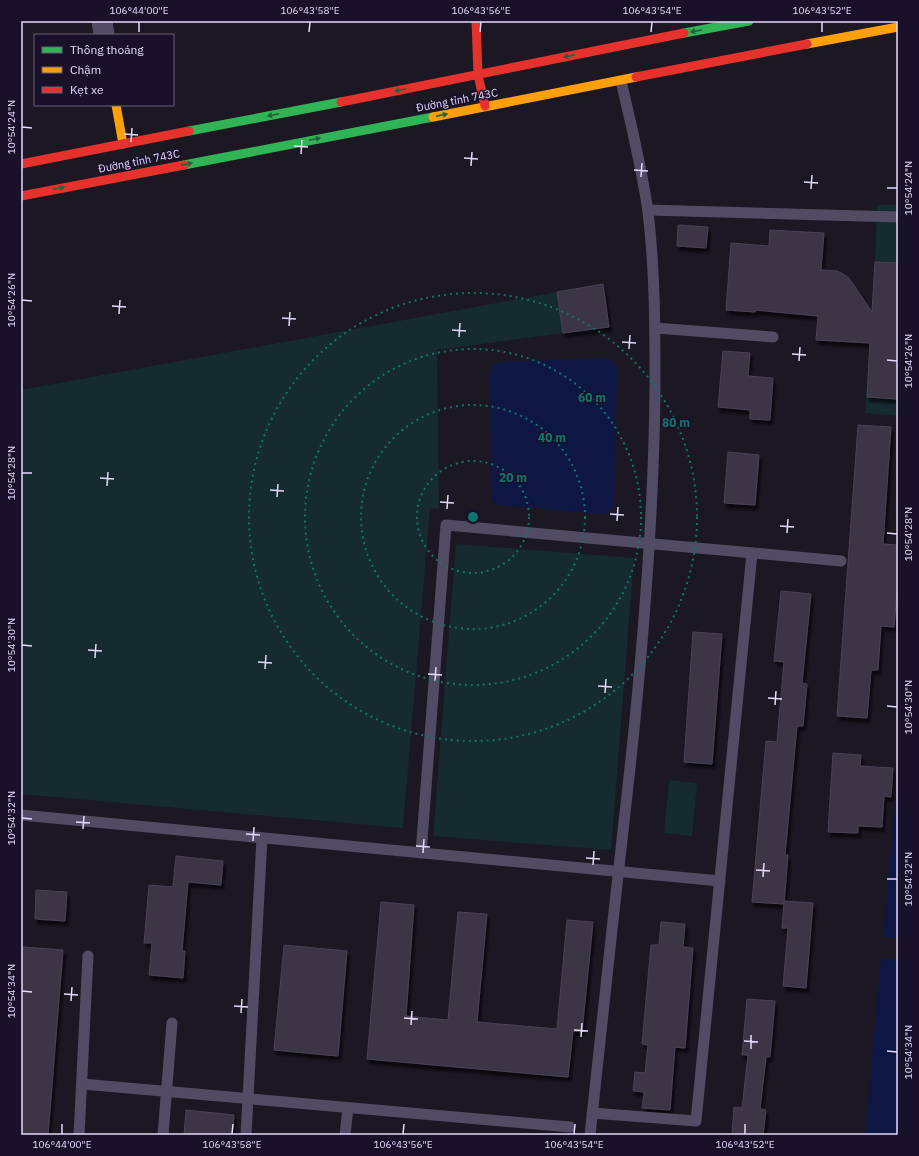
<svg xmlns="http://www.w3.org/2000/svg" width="919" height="1156" font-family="'IBM Plex Sans',sans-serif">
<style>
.green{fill:#152b30}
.water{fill:#0e1743}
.building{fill:#3b3545;stroke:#494256;filter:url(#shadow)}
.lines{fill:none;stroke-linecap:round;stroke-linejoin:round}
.lane{stroke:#514c64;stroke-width:11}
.street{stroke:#514c64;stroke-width:21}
.fast{stroke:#30b455;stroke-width:9}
.slow{stroke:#ff9f0a;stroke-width:9}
.jam{stroke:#e5322d;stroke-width:9}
.oneway{fill:#24623f}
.ticks{fill:none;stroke:#e5dafe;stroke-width:1.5}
.ring{fill:none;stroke:#0f766e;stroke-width:2;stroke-dasharray:2 4}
.labels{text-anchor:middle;stroke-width:3;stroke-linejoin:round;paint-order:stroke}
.street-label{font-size:11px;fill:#e5dafe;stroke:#191129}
.centre{fill:#0f766e;stroke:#191129;stroke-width:2}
.ring-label{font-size:12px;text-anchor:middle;font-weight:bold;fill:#0f766e;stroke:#191129;stroke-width:3;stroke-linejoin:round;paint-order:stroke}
.neatline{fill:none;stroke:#e5dafe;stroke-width:1.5}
.ticks-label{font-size:10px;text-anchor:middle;fill:#e5dafe}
</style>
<defs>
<filter id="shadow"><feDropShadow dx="2.5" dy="4.5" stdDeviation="1" flood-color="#0009"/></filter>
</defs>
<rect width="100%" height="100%" fill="#1b1723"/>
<g class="green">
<path d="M877,205h21v211l-33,-3 10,-151z"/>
<path d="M557,292l6,41 -126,17 2,159 -9,-1 -27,320 -382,-34v-404z"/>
<path d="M456,544l178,14 -23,292 -178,-14z"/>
<path d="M669,780l28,3 -5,53 -28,-3z"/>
</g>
<g class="water">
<path d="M600,358c10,1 16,3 17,14l-3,134c-3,6 -6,8 -13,8l-102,-9 -4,-1 -4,-7 -1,-124c2,-6 4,-10 10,-11z"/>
<path d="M898,772v166l-15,-1z"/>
<path d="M881,958l17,1v176h-33z"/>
</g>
<g class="building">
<path d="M678,225l30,2 -2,21 -29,-2z"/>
<path d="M770,230l54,3 -3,37 16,1 6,3 6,4 23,34 3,-50 23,1v136l-31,-2 3,-54 -54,-3 2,-24 -63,-6v2l-29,-2 5,-67 38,3z"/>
<path d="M603,284l6,43 -46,6 -6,-41z"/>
<path d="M723,351l27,2 -2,23 25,2 -3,42 -20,-1v-9l-32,-3z"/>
<path d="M858,425l33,2 -8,117 15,1v46h-1l-3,36 -13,-1 -3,44h-7l-4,48 -30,-2z"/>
<path d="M728,452l31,3 -4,50 -31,-2z"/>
<path d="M781,591l30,3 -9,89 5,1 -4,42h-6l-12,129h3l-4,49 -32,-2 14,-161 11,1 7,-80 -10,-1z"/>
<path d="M693,632l29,2 -10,130 -28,-2z"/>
<path d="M833,753l28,2 -1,11 33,2 -2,29 -7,-1 -2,31 -24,-1v7l-30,-1z"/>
<path d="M176,856l47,5 -2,24 -33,-3 -6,69h3l-2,27 -34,-3 3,-32h-8l5,-58 24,2z"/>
<path d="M36,890l31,2 -2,29 -30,-2z"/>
<path d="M784,901l29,2 -7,85 -23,-2 5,-58h-6z"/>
<path d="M381,902l33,3 -8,111 42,4 10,-108 29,2 -10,108 80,7 10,-109 26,2 -11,110 -9,-1 -5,46 -201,-18z"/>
<path d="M661,922l24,2 -2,23 10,1 -8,100 -10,-1 -5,63 -28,-2 2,-16 -11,-1 2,-19 10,1 3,-28 -6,-1 9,-99h8z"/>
<path d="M284,945l63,6 -9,105 -64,-6z"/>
<path d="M23,947l40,3 -15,185h-27v-162z"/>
<path d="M747,999l28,2 -5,56h-4l-6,52 6,1 -3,25h-31l2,-28 8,1 6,-53h-6z"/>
<path d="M186,1110l48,5 -2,20h-48z"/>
</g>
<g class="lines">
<g class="lane">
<path d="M648,210l250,7"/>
<path d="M655,328l118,9"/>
<path d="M21,815l699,66"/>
<path d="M421,853l25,-328 395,36"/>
<path d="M82,1084l488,43"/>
<path d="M592,1113l104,8 56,-568"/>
<path d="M79,1135l9,-179"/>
<path d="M163,1135l9,-112"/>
<path d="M246,1135l16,-297"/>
<path d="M345,1135l3,-27"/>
<path d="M590,1135c13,-125 27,-251 41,-376 13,-124 23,-247 24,-372 0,-59 0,-117 -7,-175 -6,-44 -17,-88 -27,-131"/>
</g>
<path class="street" d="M102,21l2,14"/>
<g class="fast">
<path d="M684,33l65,-12"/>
<path d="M189,131l152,-29"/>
<path d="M184,165l249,-48"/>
</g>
<g class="slow">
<path d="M807,44l91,-17"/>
<path d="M116,105l7,39"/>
<path d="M433,117l203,-40"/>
</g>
<g class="jam">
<path d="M476,21l2,54 7,31"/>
<path d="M636,77l171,-33"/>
<path d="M341,102l343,-69"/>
<path d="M21,164l168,-33"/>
<path d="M21,196l163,-31"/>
</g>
</g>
<defs><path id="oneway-solid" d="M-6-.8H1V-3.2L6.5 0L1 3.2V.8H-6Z"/></defs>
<g class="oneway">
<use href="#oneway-solid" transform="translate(696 31) rotate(169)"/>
<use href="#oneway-solid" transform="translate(569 56) rotate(168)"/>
<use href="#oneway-solid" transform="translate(400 90) rotate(169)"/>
<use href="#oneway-solid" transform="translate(273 115) rotate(169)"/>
<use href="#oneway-solid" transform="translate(442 115) rotate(-11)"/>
<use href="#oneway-solid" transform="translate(315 139) rotate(-11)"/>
<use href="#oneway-solid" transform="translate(187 164) rotate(-11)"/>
<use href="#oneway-solid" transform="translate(59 188) rotate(-11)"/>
</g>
<path class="ticks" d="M139,32v-10M309,32l1,-10M480,32l1,-10M651,32l1,-10M822,32v-10M22,127l10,1M124,134l14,1M131,142l1,-14M294,146l14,1M301,154l1,-14M464,158l14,1M471,166l1,-14M634,170l14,1M641,177l1,-14M804,182l14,1M887,188h10M811,189l1,-14M22,300l10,1M112,306l14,1M119,314l1,-14M282,318l14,1M289,326l1,-14M452,330l14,1M459,337l1,-14M622,342l14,1M629,349l1,-14M792,354l14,1M887,360l10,1M799,361l1,-14M22,473h10M100,478l14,1M107,486l1,-14M270,490l14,1M277,497l1,-13M440,502l14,1M447,509l1,-14M610,514l14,1M617,521l1,-14M780,526l14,1M787,533l1,-14M887,533l10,1M22,645l10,1M88,650l14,1M95,658l1,-14M258,662l14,1M265,669l1,-14M428,674l14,1M435,681l1,-14M598,686l14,1M605,693l1,-14M768,698l14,1M775,705l1,-14M887,706l10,1M22,818l10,1M76,822l14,1M83,829l1,-13M246,834l14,1M253,841l1,-14M416,846l14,1M423,853l1,-14M586,858l14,1M593,865l1,-14M756,870l14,1M763,877l1,-14M887,879h10M22,991l10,1M64,994l14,1M71,1001l1,-14M234,1006l14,1M241,1013l1,-14M404,1018l14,1M411,1025l1,-14M574,1030l14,1M581,1037l1,-14M744,1041l14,1M751,1049v-14M887,1051l10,1M62,1134v-10M232,1134l1,-10M403,1134l1,-10M574,1134l1,-10M745,1134v-10"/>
<g class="ring">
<circle cx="473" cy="517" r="56"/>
<circle cx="473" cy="517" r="112"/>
<circle cx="473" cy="517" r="168"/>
<circle cx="473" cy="517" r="224"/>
</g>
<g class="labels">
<g class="street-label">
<text transform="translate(457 100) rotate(-11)" y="4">Đường tỉnh 743C</text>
<text transform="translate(139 161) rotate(-11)" y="4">Đường tỉnh 743C</text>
</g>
</g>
<circle cx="473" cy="517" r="6" class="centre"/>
<g class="ring-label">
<text x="592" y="402">60 m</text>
<text x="676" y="427">80 m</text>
<text x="552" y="442">40 m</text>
<text x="513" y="482">20 m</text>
</g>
<rect width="919" height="1156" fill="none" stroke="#191129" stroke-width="44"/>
<rect x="34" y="34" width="140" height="72" fill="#191129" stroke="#6b617e"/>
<rect x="42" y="47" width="20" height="6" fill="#30b455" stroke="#6b617e"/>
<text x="70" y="54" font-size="12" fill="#e5dafe">Thông thoáng</text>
<rect x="42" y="67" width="20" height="6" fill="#ff9f0a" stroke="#6b617e"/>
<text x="70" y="74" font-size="12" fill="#e5dafe">Chậm</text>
<rect x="42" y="87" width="20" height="6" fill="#e5322d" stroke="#6b617e"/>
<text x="70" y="94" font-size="12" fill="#e5dafe">Kẹt xe</text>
<rect x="22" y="22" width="875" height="1112" class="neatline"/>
<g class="ticks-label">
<text x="139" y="14">106°44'00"E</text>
<text x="310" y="14">106°43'58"E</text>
<text x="481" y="14">106°43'56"E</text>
<text x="652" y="14">106°43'54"E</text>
<text x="822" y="14">106°43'52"E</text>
<text transform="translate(11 127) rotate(-90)" y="4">10°54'24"N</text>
<text transform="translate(908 188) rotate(-90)" y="4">10°54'24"N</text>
<text transform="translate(11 300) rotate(-90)" y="4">10°54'26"N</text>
<text transform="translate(908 361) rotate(-90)" y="4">10°54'26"N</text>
<text transform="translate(11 473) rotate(-90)" y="4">10°54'28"N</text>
<text transform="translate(908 534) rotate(-90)" y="4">10°54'28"N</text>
<text transform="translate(11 645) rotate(-90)" y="4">10°54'30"N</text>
<text transform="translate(908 707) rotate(-90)" y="4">10°54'30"N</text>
<text transform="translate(11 818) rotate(-90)" y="4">10°54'32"N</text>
<text transform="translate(908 879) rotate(-90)" y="4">10°54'32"N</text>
<text transform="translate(11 991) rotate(-90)" y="4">10°54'34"N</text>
<text transform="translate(908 1052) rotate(-90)" y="4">10°54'34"N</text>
<text x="62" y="1148">106°44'00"E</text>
<text x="232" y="1148">106°43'58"E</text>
<text x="403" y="1148">106°43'56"E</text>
<text x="574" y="1148">106°43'54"E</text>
<text x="745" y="1148">106°43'52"E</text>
</g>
</svg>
